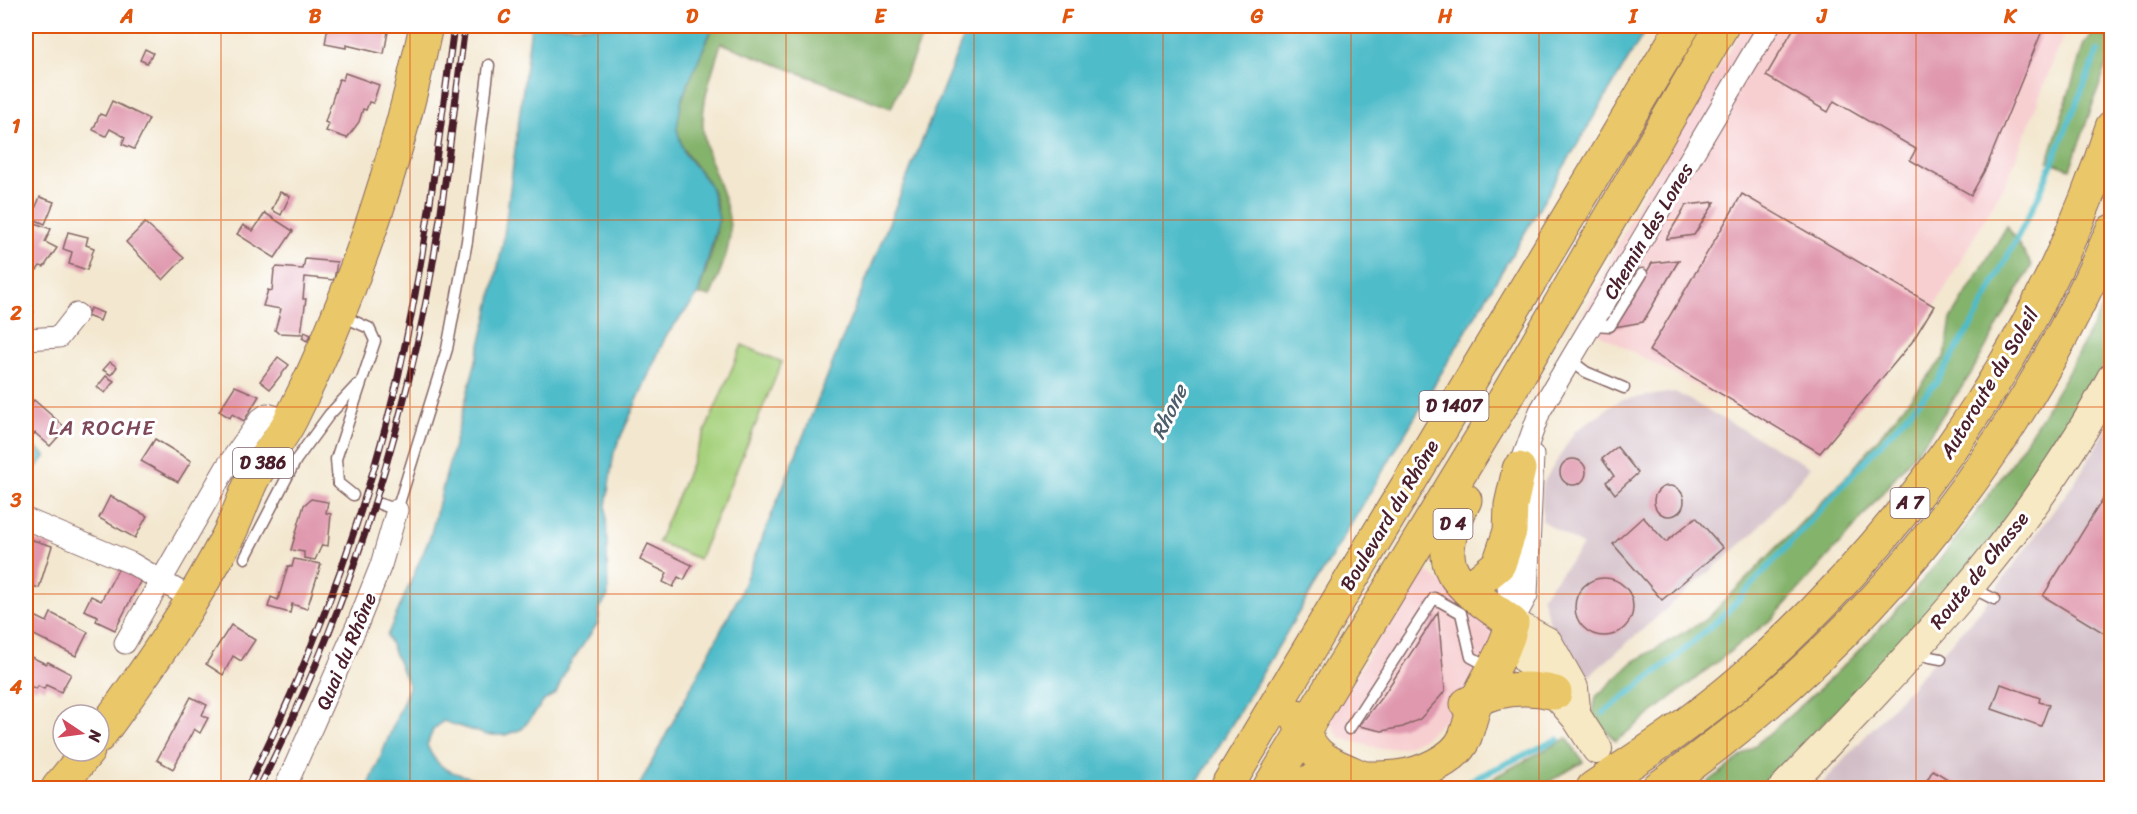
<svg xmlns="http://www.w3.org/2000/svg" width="2137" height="814" font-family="Sriracha,sans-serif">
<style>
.built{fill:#f7cfd1}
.industrial{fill:#d2bdc6}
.green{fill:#a6d17c;stroke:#787854;stroke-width:1.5}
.forest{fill:#84b36c;stroke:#67694c;stroke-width:1.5}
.water{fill:#4fbcc9;stroke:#4c6e7a;stroke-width:1.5}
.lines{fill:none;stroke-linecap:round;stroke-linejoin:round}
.stream{stroke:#4fbcc9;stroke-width:6}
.building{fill:#e098ae}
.lane-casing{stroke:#856564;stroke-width:13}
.street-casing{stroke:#856564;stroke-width:23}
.secondary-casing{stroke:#856564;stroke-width:32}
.primary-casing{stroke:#856564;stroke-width:35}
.highway-casing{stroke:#856564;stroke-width:35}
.lane{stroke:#fff;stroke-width:10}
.street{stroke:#fff;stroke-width:21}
.secondary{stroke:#f7e9c3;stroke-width:30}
.primary{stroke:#eac769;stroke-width:33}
.highway{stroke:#eac769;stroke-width:33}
.rail-casing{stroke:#4a1f2b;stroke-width:7}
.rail{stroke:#fff;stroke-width:4.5;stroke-dasharray:14;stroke-linecap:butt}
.grid{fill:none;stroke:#e0560e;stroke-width:1.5;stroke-opacity:0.55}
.labels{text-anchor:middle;stroke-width:6;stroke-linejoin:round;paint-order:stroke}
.shield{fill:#fff;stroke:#80626b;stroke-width:1.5}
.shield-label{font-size:18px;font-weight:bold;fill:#4a1f2b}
.street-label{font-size:20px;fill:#4a1f2b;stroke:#fff}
.water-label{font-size:21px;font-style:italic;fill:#4c5e6a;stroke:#fff}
.neighbourhood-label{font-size:21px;letter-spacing:1.5px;fill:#7e4959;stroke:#fff}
.neatline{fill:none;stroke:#e0560e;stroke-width:2}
.grid-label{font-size:20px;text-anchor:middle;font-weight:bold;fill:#e0560e}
</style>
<rect width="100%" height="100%" fill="#fff"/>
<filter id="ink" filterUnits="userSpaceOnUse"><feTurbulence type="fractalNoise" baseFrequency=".0167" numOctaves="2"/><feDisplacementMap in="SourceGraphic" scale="12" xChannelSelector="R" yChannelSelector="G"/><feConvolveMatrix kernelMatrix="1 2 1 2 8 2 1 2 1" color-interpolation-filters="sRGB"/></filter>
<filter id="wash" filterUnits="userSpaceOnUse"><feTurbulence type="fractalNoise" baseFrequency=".008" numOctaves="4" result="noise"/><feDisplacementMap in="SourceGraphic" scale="24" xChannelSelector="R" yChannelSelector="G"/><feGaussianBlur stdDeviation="1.35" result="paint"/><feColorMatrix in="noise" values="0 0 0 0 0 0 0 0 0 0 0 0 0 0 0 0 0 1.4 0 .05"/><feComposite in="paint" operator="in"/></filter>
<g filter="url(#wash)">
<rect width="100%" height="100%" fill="#f3e7cf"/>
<g class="built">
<path d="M1744,26h323l-58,150 -74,130 -23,36 -92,111 -241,-130 70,-141z"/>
<path d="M1421,568l63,44 12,17 -4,17 -44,71 -25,22 -18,8 -24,2 -41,-11 -11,-17z"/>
</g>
<g class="industrial">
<path d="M1675,392l135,75 -55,65 -174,151 -29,-53 -10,-34 41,-50 -41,-25v-36l33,-54 45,-31z"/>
<path d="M2111,421v367h-293l161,-176 98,-133z"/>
</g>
<path class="green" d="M742,345l40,17 -83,197 -41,-17z"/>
<g class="forest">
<path d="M713,26h214l-36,82 -170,-65c-7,24 -17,50 -18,76 -2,39 26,72 27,111 0,22 -12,45 -19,66l-13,-1c10,-34 31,-77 11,-111 -11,-19 -30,-31 -32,-55 -2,-27 26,-76 36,-103z"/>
<path d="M2095,32l16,7 -3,22 -38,108 -22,-8 36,-117z"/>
<path d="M2007,226l25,39 -62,110 -43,63 -75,92 -79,88 -157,123 -24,-24 4,-20 37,-35 74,-43 142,-145 96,-118 6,-37z"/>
<path d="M2111,289v60l-9,20 -47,83 -47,68 -107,126 -142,142h-59c177,-130 316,-301 411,-499z"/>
<path d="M1567,738l16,24 -45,26h-64z"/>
</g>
<g class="water">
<path d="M531,26h182l-31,72 -5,31 7,24 26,32 9,34 -21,76 -32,41 -52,116 -8,54 2,90 -8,12 -2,15 -31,45 -11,25 -12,8 -22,28 -17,6h-18l-44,-14 -10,9 -6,15c14,37 42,25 69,43h-128l41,-101 -22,-51 43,-99 57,-219 16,-75z"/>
<path d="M968,26h680l-454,762h-556l101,-192z"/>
<path d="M37,448l9,8 -16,19 -4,-4v-9z"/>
</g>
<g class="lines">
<g class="stream">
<path d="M1603,713l73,-56 52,-46 208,-228 41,-67 61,-119 60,-146"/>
<path d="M1455,788l103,-49"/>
</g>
</g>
<g id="blocks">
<g class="building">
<path d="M328,26h61l-5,28 -38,-9v3l-21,-4z"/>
<path d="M1795,26h249l-58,142 -15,27 -61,-35 6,-11 -82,-48 -6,11 -62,-36z"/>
<path d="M145,49l8,4 -6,10 -7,-3z"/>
<path d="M345,73l34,12 -6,18 -4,-1 -3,8 -3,-1 -4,13 -12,16 -21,-7 3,-7 -4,-2 14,-43 4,1z"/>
<path d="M112,101l37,18 -15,30 -12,-5 3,-7 -15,-8 -4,7 -13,-6 7,-16 5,2z"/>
<path d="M280,192l10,4 -9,19 -9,-5z"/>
<path d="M1742,194l192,112 -22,36 -92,111 -171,-102z"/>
<path d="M40,197l14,5 -9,22 -14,-6z"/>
<path d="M1715,202l-21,33 -28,4 20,-34z"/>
<path d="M265,213l28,18 -18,27 -38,-24 6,-9 10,6z"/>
<path d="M35,223l16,6 -6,13 12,6 -13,19 -4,-1 -3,4 -11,-6v-24z"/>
<path d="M145,223l39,35 -21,22 -37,-38z"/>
<path d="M68,232l20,5 -2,8 8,3 -7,22 -18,-6 3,-12 -9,-3z"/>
<path d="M305,259l32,3 -3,18 -29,-3 -2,22h3l-5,35 -23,-1 -3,-3 6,-21 -18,-3 5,-16 4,1 2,-21 3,-3 26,2z"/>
<path d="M1679,260l-36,62 -28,5 37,-64z"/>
<path d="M26,286l7,7 -7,6z"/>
<path d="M26,301l8,11 -8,7z"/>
<path d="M90,308l13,5 -3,8 -13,-5z"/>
<path d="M305,332l6,3 -4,6 -5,-3z"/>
<path d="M278,357l11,8 -19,24 -10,-8z"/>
<path d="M110,362l7,5 -6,8 -8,-5z"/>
<path d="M106,376l8,5 -9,12 -8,-6z"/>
<path d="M235,386l24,10 -15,25 -12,-7 -2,4 -11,-7z"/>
<path d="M34,400l32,28 -16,18 -15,-13 -9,10v-33z"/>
<path d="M155,439l36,22 -13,21 -37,-21z"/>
<path d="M1617,447l21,26 -23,21 -9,-12 8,-6 -12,-17z"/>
<circle cx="1573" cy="472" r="13"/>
<path d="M2112,484v154l-69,-42z"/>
<circle cx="1669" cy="501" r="15"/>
<path d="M110,496l37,20 -12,22 -36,-20z"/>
<path d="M311,499l17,3 -2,11 5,1 -3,32 -6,-1 -7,15 -11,-2v-6l-13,-2 13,-45z"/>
<path d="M1643,517l23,25 30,-25 27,31 -61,52 -49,-56z"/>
<path d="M26,538l26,8 -13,42 -13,-4z"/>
<path d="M648,544l44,21 -8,15 -6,-3 -5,10 -10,-5 4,-9 -27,-13z"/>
<path d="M294,559l27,5 -14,45 -15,-5 -2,9 -22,-6 3,-10 7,3 10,-34 4,1z"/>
<path d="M120,566l22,12 -27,52 -19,-9 2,-5 -14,-6 7,-14 10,5z"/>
<circle cx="1604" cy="607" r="29"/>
<path d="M1438,612l7,79 -5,6 -20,22 -17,8 -21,4 -23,-5 25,-32z"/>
<path d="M51,613l37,19 -12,24 -50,-25 7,-16 14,7z"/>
<path d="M231,625l24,15 -14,21 -8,-5 -10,19 -17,-11z"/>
<path d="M27,655l19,9 2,-2 23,12 -10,18 -15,-7 -2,4 -6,-3 -2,3 -10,-5z"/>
<path d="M2001,684l39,14 -1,4 10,3 -8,21 -49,-17z"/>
<path d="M191,697l16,8 -5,10 6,3 -8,15 -6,-4 -21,40 -16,-9z"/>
<path d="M1933,770l29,18h-40z"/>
<path d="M26,776l12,10 -3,2h-9z"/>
</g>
</g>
</g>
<g filter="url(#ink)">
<use href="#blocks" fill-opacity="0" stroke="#856564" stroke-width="1.5"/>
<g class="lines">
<g class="lane-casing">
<g id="lane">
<path d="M342,316l27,12 6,13 -39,118 2,24 15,12"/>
<path d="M1593,325l17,1 32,-52"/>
<path d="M1570,360l16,12 38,16"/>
<path d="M380,504l17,6 50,-161 20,-108 22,-176"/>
<path d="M245,558l51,-98 33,-45 28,-30"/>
<path d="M1972,588l22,11"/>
<path d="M1915,654l26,5"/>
<path d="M1349,729l85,-131 27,15 10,44 21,11"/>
</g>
</g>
<g class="street-casing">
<g id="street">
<path d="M26,339l33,-2 18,-23"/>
<path d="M1519,480v-11l21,-58 229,-385"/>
<path d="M26,519l105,44 61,36"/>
<path d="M1512,623l-4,-36 9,-40"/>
<path d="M1512,623l15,-28 6,-140"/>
<path d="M125,643l102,-177 33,-47 7,-5 23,7"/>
<path d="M285,788l73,-165 23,-58 16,-55"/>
</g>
</g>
<g class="secondary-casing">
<g id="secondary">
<path d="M1512,623l15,37 50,58 20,31"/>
<path d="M1512,623l35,19 26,46 2,21"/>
<path d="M1784,788c119,-123 248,-257 328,-410"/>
</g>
</g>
<g class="primary-casing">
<g id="primary">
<path d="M99,736c46,-63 92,-128 128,-198 10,-18 16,-39 25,-58 11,-21 28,-39 39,-61 63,-125 106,-257 135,-393"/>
<path d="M58,788l30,-37"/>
</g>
</g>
<g class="highway-casing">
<g id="highway">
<path d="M1468,590l31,-26 11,-33 1,-26 8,-36"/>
<path d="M1467,704c27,-15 59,-19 88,-11"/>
<path d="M1297,716c15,41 23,43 62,60"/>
<path d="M1226,788l457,-762"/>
<path d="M1269,788l233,-384 220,-378"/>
<path d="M1292,788c34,-16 68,-7 104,-11 24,-2 60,-17 69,-40 5,-13 7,-27 13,-39 13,-28 27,-45 34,-75 -56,-42 -85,-51 -47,-123"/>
<path d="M1593,788c51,-34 104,-69 150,-109 168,-148 300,-338 369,-552"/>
<path d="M1658,788c203,-142 356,-328 454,-557"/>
</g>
</g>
<use href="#lane" class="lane"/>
<use href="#street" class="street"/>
<use href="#secondary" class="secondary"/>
<use href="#primary" class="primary"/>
<use href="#highway" class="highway"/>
<g class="rail-casing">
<g id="rail">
<path d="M247,788c70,-139 129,-299 160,-452 21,-103 33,-207 47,-310"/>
<path d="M259,788c71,-140 125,-294 159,-448 23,-103 33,-210 47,-314"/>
</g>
</g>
<use href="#rail" class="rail"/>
</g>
</g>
<path class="grid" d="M221,26v762M410,26v762M598,26v762M786,26v762M974,26v762M1163,26v762M1351,26v762M1539,26v762M1727,26v762M1916,26v762M26,220h2086M26,407h2086M26,594h2086"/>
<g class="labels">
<g class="shield">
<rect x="1419.5" y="391" width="69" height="30" rx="4.5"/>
<rect x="233" y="448" width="60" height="30" rx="4.5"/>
<rect x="1890.5" y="488" width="39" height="30" rx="4.5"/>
<rect x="1433.5" y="509" width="39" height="30" rx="4.5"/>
</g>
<g class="shield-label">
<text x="1454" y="412">D 1407</text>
<text x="263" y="469">D 386</text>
<text x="1910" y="509">A 7</text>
<text x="1453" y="530">D 4</text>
</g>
<g class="street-label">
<text transform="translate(1648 231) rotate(-59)" y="7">Chemin des Lones</text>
<text transform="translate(1989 383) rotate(-59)" y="7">Autoroute du Soleil</text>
<text transform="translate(1389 515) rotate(-59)" y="7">Boulevard du Rhône</text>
<text transform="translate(1979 570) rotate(-51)" y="7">Route de Chasse</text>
<text transform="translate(346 651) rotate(-67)" y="7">Quai du Rhône</text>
</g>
<g class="water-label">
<text transform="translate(1169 412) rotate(-64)" y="7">Rhone</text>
</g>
<g class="neighbourhood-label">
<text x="102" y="435">LA ROCHE</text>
</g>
</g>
<rect width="2137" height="814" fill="none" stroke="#fff" stroke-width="66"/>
<g transform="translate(81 733) rotate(103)"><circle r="28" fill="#ffffff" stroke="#b7a5aa" stroke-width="1.5"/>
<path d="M0-4.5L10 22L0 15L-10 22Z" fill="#d1495b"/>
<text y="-9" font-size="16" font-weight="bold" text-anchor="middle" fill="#4a1f2b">N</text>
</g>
<rect x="33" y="33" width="2071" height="748" class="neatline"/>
<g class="grid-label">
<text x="127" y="23">A</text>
<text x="315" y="23">B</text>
<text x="504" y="23">C</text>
<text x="692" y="23">D</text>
<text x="880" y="23">E</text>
<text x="1068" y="23">F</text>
<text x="1257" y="23">G</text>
<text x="1445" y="23">H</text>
<text x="1633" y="23">I</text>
<text x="1822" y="23">J</text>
<text x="2010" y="23">K</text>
<text x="16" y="133">1</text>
<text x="16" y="320">2</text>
<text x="16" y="507">3</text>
<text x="16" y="694">4</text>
</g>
</svg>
